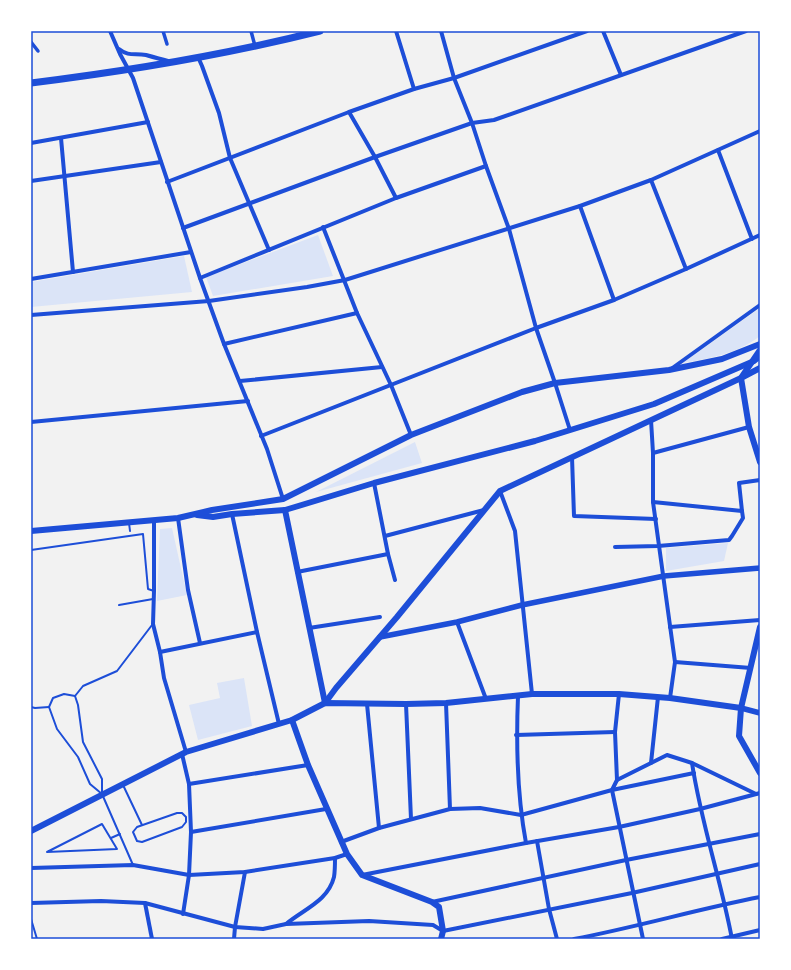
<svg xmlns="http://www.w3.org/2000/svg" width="791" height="970" font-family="Helvetica,sans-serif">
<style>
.green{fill:#dbe4f7}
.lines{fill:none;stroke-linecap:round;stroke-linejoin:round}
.service{stroke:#1d4ed8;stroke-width:2}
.pedestrian{stroke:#1d4ed8;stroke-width:3.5}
.minor{stroke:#1d4ed8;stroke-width:4}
.tertiary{stroke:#1d4ed8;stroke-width:5.5}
.secondary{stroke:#1d4ed8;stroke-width:6}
.primary{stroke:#1d4ed8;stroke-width:7}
.neatline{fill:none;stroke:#1d4ed8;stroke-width:1.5}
</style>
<rect width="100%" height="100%" fill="#f2f2f2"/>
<g class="green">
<path d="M318,235l15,41 -120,20 -7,-19z"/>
<path d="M184,256l8,36 -161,15v-25z"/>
<path d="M760,308v28c-23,18 -49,22 -77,27z"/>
<path d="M415,442l7,21 -106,29z"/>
<path d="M172,528l15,67 -30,6 3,-72z"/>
<path d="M728,543l-4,18 -58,10v-23z"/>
<path d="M244,678l8,48 -54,14 -9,-35 31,-7 -3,-15z"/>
</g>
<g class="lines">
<g class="service">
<path d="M129,523l1,8"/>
<path d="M31,550l112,-16 5,55 6,2"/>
<path d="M119,605l34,-6"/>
<path d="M75,696l8,-10 34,-15 35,-46"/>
<path d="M31,707l4,1 14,-1"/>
<path d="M123,785l19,40"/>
<path d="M102,793v-14l-19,-37 -5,-37 -3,-9 -11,-2 -11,4 -4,9 8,22 21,28 12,27 12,10 31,71"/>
<path d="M177,813h5l4,4v5l-4,5 -40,15 -5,-1 -4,-9 4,-5z"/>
<path d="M102,824l15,25 -70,3z"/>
<path d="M111,838l9,-4"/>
<path d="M31,919l6,20"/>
</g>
<g class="pedestrian">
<path d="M163,31l4,13"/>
<path d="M251,31l4,15"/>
<path d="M31,42l7,9"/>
</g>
<g class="minor">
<path d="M110,31l10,23 13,24 67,200 24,66 43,105 16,50"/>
<path d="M396,31l18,58"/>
<path d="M441,31l13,47 18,45 14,43 23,63 27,99 19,55 15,47"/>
<path d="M603,31l18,44"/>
<path d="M119,49c10,8 15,4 27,6 7,2 14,4 22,6"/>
<path d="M198,57l4,9 17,47 11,45 39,92"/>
<path d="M349,112l26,45 21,41"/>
<path d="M61,138l12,134"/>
<path d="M31,143l117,-21"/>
<path d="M718,150l34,89"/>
<path d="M651,180l35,89"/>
<path d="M31,181l130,-19"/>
<path d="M167,182l182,-70 65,-23 40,-11 133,-47"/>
<path d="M580,206l34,94"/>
<path d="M323,227l34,86 34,72 20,50"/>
<path d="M183,228l192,-71 97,-34 22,-3 252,-89"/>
<path d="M200,278l196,-80 90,-32"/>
<path d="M31,279l160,-27"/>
<path d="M31,315l178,-14 98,-14 38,-7 235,-74 71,-26 109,-49"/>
<path d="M224,344l133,-31"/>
<path d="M671,369l89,-64"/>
<path d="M240,381l142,-14"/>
<path d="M651,420l2,33v49l22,160 -5,36"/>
<path d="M31,422l217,-21"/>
<path d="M261,436l275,-108 78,-28 72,-31 74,-34"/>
<path d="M653,453l96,-26"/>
<path d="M572,457l2,59 82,3"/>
<path d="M374,483l14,71 7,26"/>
<path d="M500,491l15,40 17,163"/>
<path d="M653,502l89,9 -3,-28 21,-3"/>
<path d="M232,514l25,118 22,92"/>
<path d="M178,518l10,72 12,53"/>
<path d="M154,520v71l-1,33 7,28 4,26 22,74"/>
<path d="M385,536l99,-26"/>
<path d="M615,547l43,-1 71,-6 3,-4 11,-18 -1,-7"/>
<path d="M297,572l91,-18"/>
<path d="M457,622l29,77"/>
<path d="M670,627l90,-7"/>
<path d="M309,628l71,-11"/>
<path d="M160,652l97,-20"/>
<path d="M675,662l76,6"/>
<path d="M619,694l-4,38 2,48 -5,10 31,149"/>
<path d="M518,696c-2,49 -1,99 8,147"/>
<path d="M446,703l4,106"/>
<path d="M367,704l12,124"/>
<path d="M406,704l5,115"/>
<path d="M516,735l99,-3"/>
<path d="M182,754l7,30 2,48 -2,43 -6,39"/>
<path d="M651,763l7,-66"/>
<path d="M692,763c9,60 29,117 40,176"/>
<path d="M617,780l50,-25 25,8 64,31"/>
<path d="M189,784l119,-19"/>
<path d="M191,832l135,-23"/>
<path d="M537,841l12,68 8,30"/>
<path d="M341,842l38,-14 71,-19 30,-1 41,7 91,-25 82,-17"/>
<path d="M31,868l102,-3 56,10 56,-3 90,-14 12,-4"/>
<path d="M362,875l164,-32 93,-16 81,-18 60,-16"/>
<path d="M432,902l194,-42 134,-26"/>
<path d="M31,903l70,-2 44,2 90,24 28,2 23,-5 83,-3 64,4 10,6 189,-38 128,-29"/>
<path d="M145,903l7,36"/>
<path d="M286,924c18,-15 42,-23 48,-47 1,-6 1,-13 1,-19"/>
<path d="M234,939l1,-12 10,-55"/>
<path d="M574,939c63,-12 124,-30 186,-42"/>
<path d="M722,939l38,-9"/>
</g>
<g class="tertiary">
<path d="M380,637l77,-15 65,-17 142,-29 96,-8"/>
<path d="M741,708l19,5"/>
</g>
<g class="secondary">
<path d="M760,368l-19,10 8,49 11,35"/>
<path d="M285,510l40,193"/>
<path d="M197,515l16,2 19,-3 53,-4 89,-27 161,-42 119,-37 100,-43 6,-5"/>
<path d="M31,531l147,-13 34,-8 71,-11 128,-64 111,-43 33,-9 114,-13 53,-11 38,-15"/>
<path d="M760,627l-19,81 -2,28 21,37"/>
<path d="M325,703l11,-15 61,-71 103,-126 241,-113 19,-28"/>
<path d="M292,720l16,45 39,89 15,21 70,27 7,5 4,24 -2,8"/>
<path d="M31,831l155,-79 106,-32 33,-17 81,1 40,-1 86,-9h87l51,4 71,10"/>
</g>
<path class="primary" d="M31,83c97,-12 194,-28 289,-52"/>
</g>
<rect width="791" height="970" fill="none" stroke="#ffffff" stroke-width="64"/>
<rect x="32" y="32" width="727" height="906" class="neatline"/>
</svg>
